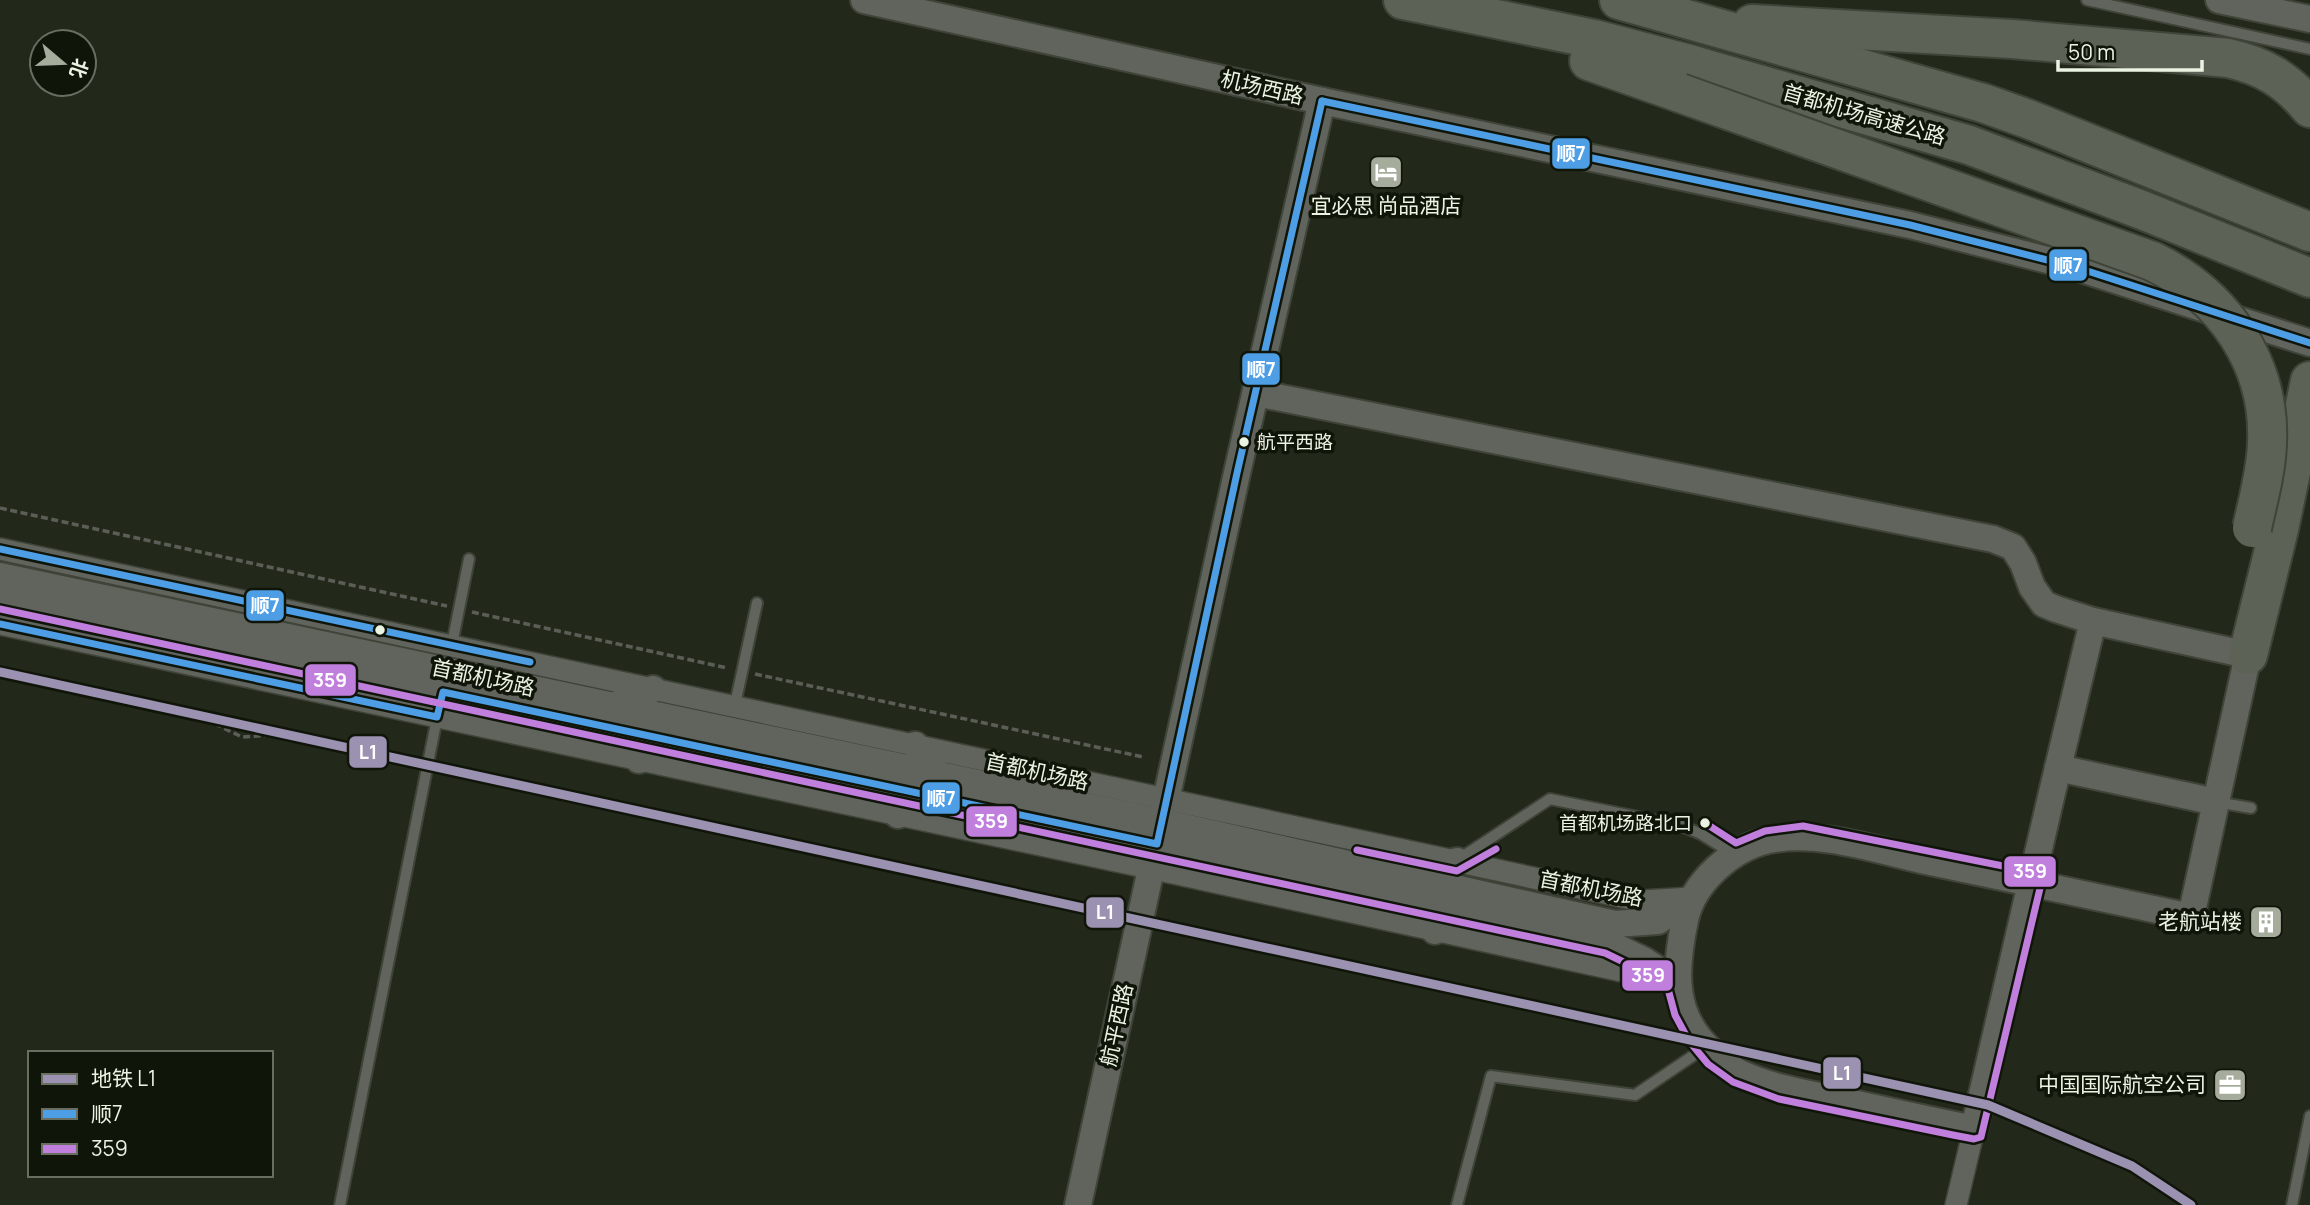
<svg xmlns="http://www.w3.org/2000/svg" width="2310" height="1205" font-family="Manrope,'Noto Sans SC',sans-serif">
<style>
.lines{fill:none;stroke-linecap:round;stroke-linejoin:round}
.service-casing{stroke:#3e4438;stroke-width:14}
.minor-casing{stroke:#3e4438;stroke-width:24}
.tertiary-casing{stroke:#3e4438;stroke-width:30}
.motorway-casing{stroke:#3e4438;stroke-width:42}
.path{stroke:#5a5e56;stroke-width:3.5;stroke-dasharray:7 3.5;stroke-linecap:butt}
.service{stroke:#61645d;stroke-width:10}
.minor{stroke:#61645d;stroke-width:21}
.tertiary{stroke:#61645d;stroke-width:26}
.motorway{stroke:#5c6256;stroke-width:38}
.motorway-bridge-casing{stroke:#3e4438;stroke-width:42;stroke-linecap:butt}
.motorway-bridge{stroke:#5c6256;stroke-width:38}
.bus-1-casing{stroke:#10150a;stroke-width:12}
.bus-2-casing{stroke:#10150a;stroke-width:12}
.bus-1{stroke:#4d9ee5;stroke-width:7}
.bus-2{stroke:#c07fdc;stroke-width:7}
.metro-1-casing{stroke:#10150a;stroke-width:14}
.metro-1{stroke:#9b91b1;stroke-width:9}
.bus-dot{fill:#ebf3e2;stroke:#10150a;stroke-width:2.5}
.labels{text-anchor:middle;stroke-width:7;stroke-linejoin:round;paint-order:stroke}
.bus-label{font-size:19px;fill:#ebf3e2;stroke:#10150a;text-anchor:start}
.street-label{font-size:21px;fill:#ebf3e2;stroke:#10150a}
.poi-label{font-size:21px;fill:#ebf3e2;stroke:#10150a;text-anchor:end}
.line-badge{stroke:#10150a;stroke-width:2.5}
.badge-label{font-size:19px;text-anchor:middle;font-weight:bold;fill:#fff}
</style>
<rect width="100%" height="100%" fill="#23291a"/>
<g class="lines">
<g class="service-casing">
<g id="service">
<path d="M2087,0l223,49"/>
<path d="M451,649l18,-90"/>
<path d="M734,709l23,-106"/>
<path d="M2216,802l35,6"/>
<path d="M1459,859l91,-60 132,27 19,8 32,20"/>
<path d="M340,1205l98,-492"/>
<path d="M1457,1205l34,-129 144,19 71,-48"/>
<path d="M2292,1205l18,-89"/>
</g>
</g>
<g class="minor-casing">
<g id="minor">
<path d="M0,549l1641,352 51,-3"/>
<path d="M0,624l1182,251 490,107"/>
<path d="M1956,1205l18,-76"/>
</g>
</g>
<g class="tertiary-casing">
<g id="tertiary">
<path d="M864,0l458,101 588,124 165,42 235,76"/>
<path d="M2219,0l91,19"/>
<path d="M1256,393l737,146 20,8 10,16 9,24 12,17 12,5 37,12 155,34 -57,262c-89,-19 -177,-38 -265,-56 -50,-11 -106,-31 -157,-21 -37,8 -76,42 -84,80 -11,51 -14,99 31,135 8,7 16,15 26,19 31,14 64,19 97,26 45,10 90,20 135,29 39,-169 78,-339 119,-508"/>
<path d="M0,576l1162,246 453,102 43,-3 34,-23"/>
<path d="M0,598l1608,345 37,18 33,22"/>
<path d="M613,706l40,-17"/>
<path d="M607,728l32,32"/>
<path d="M915,745l23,30"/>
<path d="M2058,768l158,34"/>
<path d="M898,815l34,-18"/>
<path d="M1409,877l48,-16"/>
<path d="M1402,898l33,33"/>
<path d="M1078,1205l159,-732 85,-372"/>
</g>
</g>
<g class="motorway-casing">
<g id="motorway">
<path d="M1403,0l191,39 99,26 276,80 173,65 168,68"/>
<path d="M1619,0l364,103 45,16 282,113"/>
<path d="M1752,24l260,15 216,19c36,8 59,22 82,50"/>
<path d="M1589,61l91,32"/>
<path d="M2248,655l31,-126 31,-148"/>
</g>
</g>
<g class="path">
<path d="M0,508l447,98"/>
<path d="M472,612l255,56"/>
<path d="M755,674l388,83"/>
<path d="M0,675l205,44 37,18 28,-2 141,29"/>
</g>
<use href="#service" class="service"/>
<use href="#minor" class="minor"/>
<use href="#tertiary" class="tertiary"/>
<use href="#motorway" class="motorway"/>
<g class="motorway-bridge-casing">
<path id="motorway-bridge" d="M1680,93l472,168c71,34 119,102 115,183 -1,28 -9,56 -15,84"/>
</g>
<use href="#motorway-bridge" class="motorway-bridge"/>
<g class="bus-1-casing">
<g id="bus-1">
<path d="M1322,101l588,124 165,42 235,76"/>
<path d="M0,549l530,113"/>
<path d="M0,624l437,93 6,-25 714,152 80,-371 85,-372"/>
</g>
</g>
<g class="bus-2-casing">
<g id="bus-2">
<path d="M0,609l1605,344 35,17 28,19 7,26 14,26 19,23 25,18 46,17 174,36 21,4 7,-2 60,-253 -2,-9 -6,-3 -230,-46 -38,5 -29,12 -31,-20"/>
<path d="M1357,850l100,21 39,-22"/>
</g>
</g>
<use href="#bus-1" class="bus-1"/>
<use href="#bus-2" class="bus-2"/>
<g class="metro-1-casing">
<path id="metro-1" d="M0,672l1988,433 144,61 59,39"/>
</g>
<use href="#metro-1" class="metro-1"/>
</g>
<defs>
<g id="hotel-square" transform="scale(1.75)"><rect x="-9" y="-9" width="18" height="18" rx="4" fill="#a5ac9c" stroke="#10150a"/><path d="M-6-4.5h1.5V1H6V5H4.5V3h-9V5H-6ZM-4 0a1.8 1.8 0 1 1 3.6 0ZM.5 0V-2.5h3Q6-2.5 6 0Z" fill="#fff"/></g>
<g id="building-square" transform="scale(1.75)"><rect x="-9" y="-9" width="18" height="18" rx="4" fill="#a5ac9c" stroke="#10150a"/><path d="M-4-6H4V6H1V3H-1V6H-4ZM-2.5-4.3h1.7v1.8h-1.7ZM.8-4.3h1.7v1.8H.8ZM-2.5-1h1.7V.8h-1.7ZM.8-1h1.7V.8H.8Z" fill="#fff"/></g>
<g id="office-square" transform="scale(1.75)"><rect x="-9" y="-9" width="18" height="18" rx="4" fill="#a5ac9c" stroke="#10150a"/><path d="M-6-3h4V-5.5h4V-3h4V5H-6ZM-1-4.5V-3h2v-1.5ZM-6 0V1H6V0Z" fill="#fff"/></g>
</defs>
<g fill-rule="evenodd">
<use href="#hotel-square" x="1386" y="172"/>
<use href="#building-square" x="2266" y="922"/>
<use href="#office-square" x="2230" y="1085"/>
</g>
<g class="bus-dot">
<circle cx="1244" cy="442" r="6"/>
<circle cx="380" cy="630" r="6"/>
<circle cx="1705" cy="823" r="6"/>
</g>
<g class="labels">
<g class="bus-label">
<text x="1257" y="449">航平西路</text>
<text x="1692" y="830" text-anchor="end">首都机场路北口</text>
</g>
<g class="street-label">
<text transform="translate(1262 88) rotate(13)" y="7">机场西路</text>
<text transform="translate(1864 115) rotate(16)" y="7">首都机场高速公路</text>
<text transform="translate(483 678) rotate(12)" y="7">首都机场路</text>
<text transform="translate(1037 772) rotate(12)" y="7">首都机场路</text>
<text transform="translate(1591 889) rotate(11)" y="7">首都机场路</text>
<text transform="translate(1117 1025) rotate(-78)" y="7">航平西路</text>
</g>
<g class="poi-label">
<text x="1386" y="213" text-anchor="middle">宜必思 尚品酒店</text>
<text x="2242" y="929">老航站楼</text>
<text x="2206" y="1092">中国国际航空公司</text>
</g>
</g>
<g class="line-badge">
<rect x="1551" y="137" width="40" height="33" rx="7" fill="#4d9ee5"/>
<rect x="2048" y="248" width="40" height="34" rx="7" fill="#4d9ee5"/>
<rect x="1241" y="352" width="40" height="34" rx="7" fill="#4d9ee5"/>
<rect x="245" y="589" width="40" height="33" rx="7" fill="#4d9ee5"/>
<rect x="304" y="663" width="53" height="34" rx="7" fill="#c07fdc"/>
<rect x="348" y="735" width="40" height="34" rx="7" fill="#9b91b1"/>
<rect x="921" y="781" width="40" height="34" rx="7" fill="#4d9ee5"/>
<rect x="965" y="805" width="53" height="33" rx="7" fill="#c07fdc"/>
<rect x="2003" y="855" width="54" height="33" rx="7" fill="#c07fdc"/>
<rect x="1085" y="896" width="40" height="33" rx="7" fill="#9b91b1"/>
<rect x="1621" y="959" width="53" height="33" rx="7" fill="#c07fdc"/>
<rect x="1822" y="1056" width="40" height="34" rx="7" fill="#9b91b1"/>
</g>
<g class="badge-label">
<text x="1571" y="160">顺7</text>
<text x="2068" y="272">顺7</text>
<text x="1261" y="376">顺7</text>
<text x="265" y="612">顺7</text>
<text x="330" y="687">359</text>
<text x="368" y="759">L1</text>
<text x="941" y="805">顺7</text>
<text x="991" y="828">359</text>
<text x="2030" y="878">359</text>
<text x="1105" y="919">L1</text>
<text x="1648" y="982">359</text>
<text x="1842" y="1080">L1</text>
</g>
<rect x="28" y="1051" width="245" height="126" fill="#10150a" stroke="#686e60" stroke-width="2"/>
<rect x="42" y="1074" width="35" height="10" fill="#9b91b1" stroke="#686e60" stroke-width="2"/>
<text x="91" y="1086" font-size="21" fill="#ebf3e2">地铁 L1</text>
<rect x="42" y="1109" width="35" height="10" fill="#4d9ee5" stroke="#686e60" stroke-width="2"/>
<text x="91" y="1121" font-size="21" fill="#ebf3e2">顺7</text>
<rect x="42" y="1144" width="35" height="10" fill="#c07fdc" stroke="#686e60" stroke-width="2"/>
<text x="91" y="1156" font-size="21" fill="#ebf3e2">359</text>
<g transform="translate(63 63) rotate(109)"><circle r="33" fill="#10150a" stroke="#686e60" stroke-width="2"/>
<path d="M0-5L12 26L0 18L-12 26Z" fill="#a5ac9c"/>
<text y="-10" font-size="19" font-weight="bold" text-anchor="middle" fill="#ebf3e2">北</text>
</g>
<path d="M2058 60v10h144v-10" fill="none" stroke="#ebf3e2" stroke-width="3.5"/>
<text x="2068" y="60" font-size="21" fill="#ebf3e2" stroke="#10150a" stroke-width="5" paint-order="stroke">50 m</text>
</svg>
